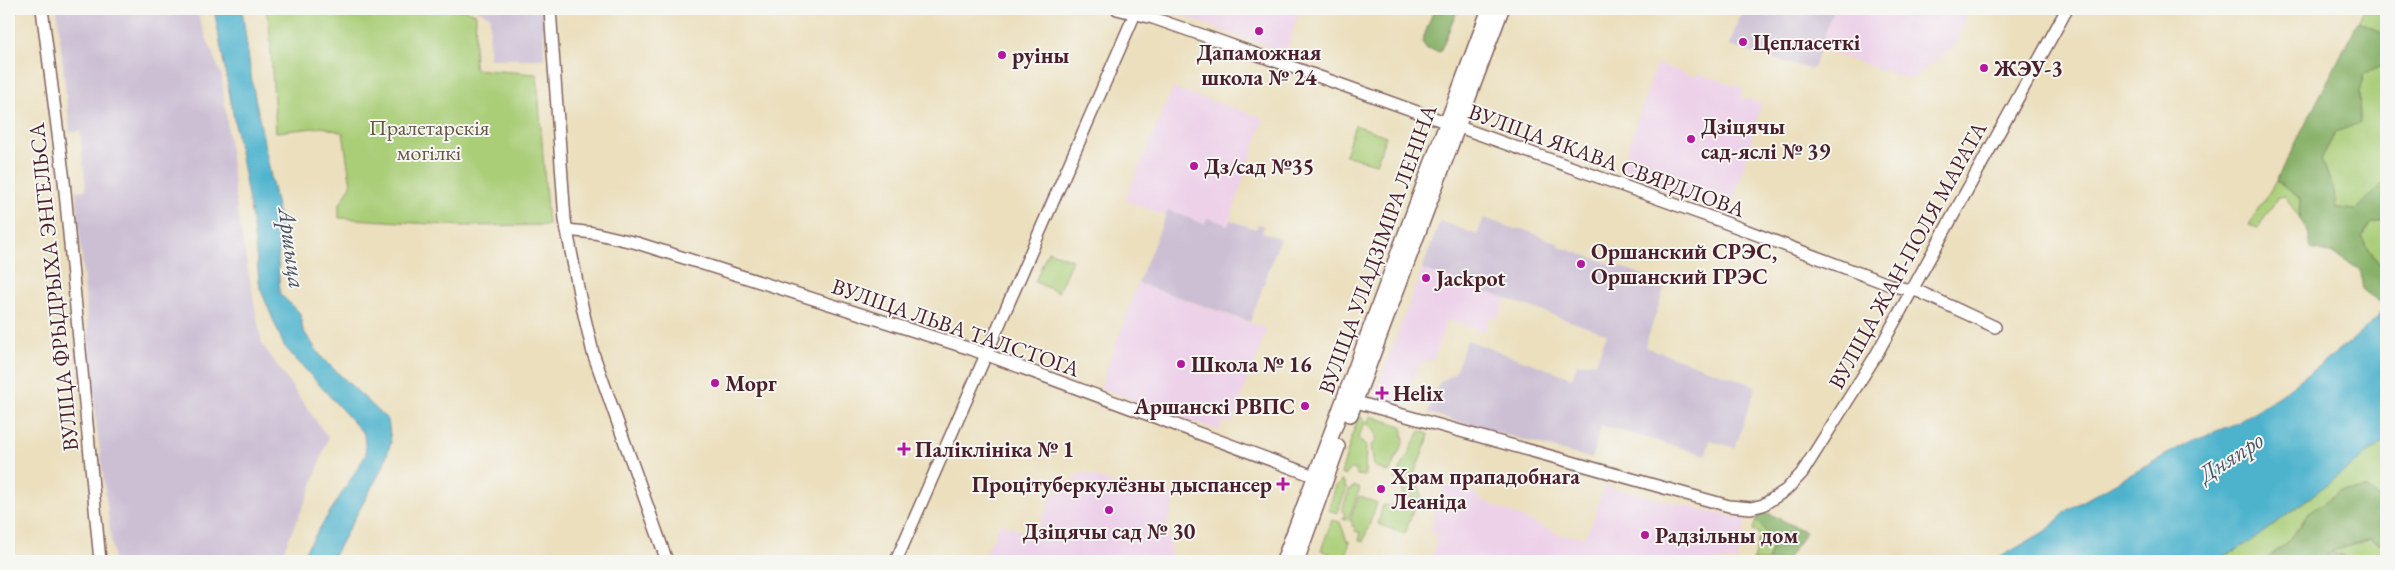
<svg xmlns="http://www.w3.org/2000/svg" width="2395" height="570" font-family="'EB Garamond',serif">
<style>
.built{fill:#edd1e9}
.industrial{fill:#ccbfd4}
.green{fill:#aace78;stroke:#7a7652}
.forest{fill:#87b168;stroke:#68684a}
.water{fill:#4eb3cd;stroke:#4c697c}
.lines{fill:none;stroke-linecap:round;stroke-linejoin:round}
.tertiary-casing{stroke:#82625e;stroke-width:14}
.primary-casing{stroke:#82625e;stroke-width:18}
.tertiary{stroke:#fff;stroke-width:11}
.primary{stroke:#fff;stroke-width:15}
.poi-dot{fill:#b5179e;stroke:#f6f6f2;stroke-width:2}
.labels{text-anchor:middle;stroke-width:4;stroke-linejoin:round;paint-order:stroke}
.poi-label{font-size:22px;font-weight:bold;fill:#4a1f2b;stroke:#f6f6f2;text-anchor:start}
.park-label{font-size:22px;fill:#675442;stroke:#f6f6f2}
.street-label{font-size:22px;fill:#4a1f2b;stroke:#f6f6f2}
.water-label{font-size:24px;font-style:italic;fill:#4b5364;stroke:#f6f6f2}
</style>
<rect width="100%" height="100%" fill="#f6f6f2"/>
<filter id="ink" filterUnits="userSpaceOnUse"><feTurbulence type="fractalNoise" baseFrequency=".02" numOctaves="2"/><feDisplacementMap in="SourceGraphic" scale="10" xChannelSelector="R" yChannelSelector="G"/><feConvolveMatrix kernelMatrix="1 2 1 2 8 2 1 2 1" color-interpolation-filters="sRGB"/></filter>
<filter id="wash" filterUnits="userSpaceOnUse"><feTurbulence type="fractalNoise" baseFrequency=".0096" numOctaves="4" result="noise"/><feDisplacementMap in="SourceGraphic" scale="20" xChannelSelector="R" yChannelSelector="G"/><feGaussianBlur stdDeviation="1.12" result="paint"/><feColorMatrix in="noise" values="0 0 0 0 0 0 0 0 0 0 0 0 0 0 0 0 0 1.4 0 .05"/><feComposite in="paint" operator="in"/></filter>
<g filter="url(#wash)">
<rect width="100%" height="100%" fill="#ebdfbd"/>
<g class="built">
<path d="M1163,9h137l-14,44z"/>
<path d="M1833,9h136l-12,34 -46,37 -91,-31z"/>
<path d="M1657,63l38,14 2,-4 46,15 -3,9 22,7 -32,109 -111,-38z"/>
<path d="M1173,88l91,30 -36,107 -20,-7 -4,6 -36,-14 -3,6 -40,-16z"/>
<path d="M1422,269l84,29 -8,21 -8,-3 -5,15 -38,-11 -13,39 -15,4 -18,45 -28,-9z"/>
<path d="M1138,283l129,46 -35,94 -9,-2 -4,10 -119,-43z"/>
<path d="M1083,472l59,22 4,-10 30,12 -9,29 5,36h-180l-7,-7 16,-31 34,14 16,-40z"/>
<path d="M1444,484l34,10 -1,4 84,37 23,2 10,-18 10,-33 142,34 -9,41h-307l7,-19 -3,-2 2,-7 -6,-2z"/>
</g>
<g class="industrial">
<path d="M57,9h142v10l23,58 15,135 25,132 66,94 -18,53 -31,70h-165l-17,-133 -21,-237 10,-1 -6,-59 -10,1z"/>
<path d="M474,9h69l1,50h-55l1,-43z"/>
<path d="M1743,9h90l-19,59 -4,1 -81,-23z"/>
<path d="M1168,210l36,14 4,-6 20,7 2,-5 26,9 2,-5 6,2 -2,6 18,7 -30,83 -112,-39z"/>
<path d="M1484,218l31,11h7l36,14 2,4 78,26 27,13 -20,61 111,39 -21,62 -25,-8 -4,15 -105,-30 -9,34 -164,-46 11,-30 16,-10 12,-33 105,38 5,-14 19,-2 11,-28 -185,-65 18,-48 37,14z"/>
</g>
<g class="green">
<path d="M265,9h198l13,5 -2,55 63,5 11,151 -86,1 -123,-8v-12l12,-21 -8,-52 -20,-6 -47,5 -7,-110z"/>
<path d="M2364,9h9l13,7v18l-28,-12z"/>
<path d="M2386,63v123l-3,-2 -27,26 -20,-2 -3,-21 -12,-28 15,-27 24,-10 -1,-30 5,-19z"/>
<path d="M1355,125l31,11 -10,28 -31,-9z"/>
<path d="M2276,181l24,17 -1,20 -14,-22 -7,1 -20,31 -9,-3z"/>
<path d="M2386,219v55l-25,-37 10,-13z"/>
<path d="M1048,251l24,9 -14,32 -23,-10z"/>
<path d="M1359,413l6,10 -7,15 8,8 -1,28 -1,2 -7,-1 -1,-5 -5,-1 -7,7 -3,-2z"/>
<path d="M1370,416l32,10 2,15 -15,32 -15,-7 -3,-21 5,-3c1,-8 -1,-14 -9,-18z"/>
<path d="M1420,431l8,3v5l-14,35 -19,6z"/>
<path d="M2386,440v62l-21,-14 -57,26 -19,27 -25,20h-50l35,-18z"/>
<path d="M1416,477l1,1 6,24 -20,-7v-4l-5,-7z"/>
<path d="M1341,481l4,2 -1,3 3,2 -10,25 -9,-3 8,-24z"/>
<path d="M1355,486l5,2 -12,32 -5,-2 2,-3 -3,-5 7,-20z"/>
<path d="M1359,496l18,7 -14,39 -4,-2 2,-7 -6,-2 1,-3 -4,-2 1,-4 -3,-1z"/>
<path d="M1402,499l19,5 -7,3 -9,27 -27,-10 5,-19 9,1z"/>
<path d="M1332,520l8,2 7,19 3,1 -6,18 -23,-10z"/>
<path d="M1756,520l18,21 -7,20h-14l7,-27 -7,-4z"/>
<path d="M2372,539l14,9v13h-27l-30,-9 -2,9h-9l11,-9z"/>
</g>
<g class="forest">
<path d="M1434,9h24l-18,43 -13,-3 -5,-7z"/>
<path d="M2358,22l28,12v29l-22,11 -5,18 1,31 -24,9 -15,27 12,28 3,21 20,2 27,-27 3,3v33l-15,5 -10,13 25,37 -1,32 -22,-16 -3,-20 -26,-16 -23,-5 -3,-18 -9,-13 1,-20 -24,-17z"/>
<path d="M2365,488l21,14v46l-15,-9 -41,13 29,9h-32l1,-8 -10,8h-54l25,-20 19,-27 30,-22z"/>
<path d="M1761,513l9,1 36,18 -20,29h-19l7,-20 -18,-21z"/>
</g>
<g class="water">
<path d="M214,9h28l10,73 29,145 -3,35 2,32 20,19 3,17 19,28 66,62 3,22 -8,25 -52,94h-32l67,-106 -2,-21 -80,-88 -24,-58 -8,-70z"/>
<path d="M2386,305v135l-137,103 -35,18h-220l53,-31 22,-21 122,-68 46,-18 43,-28 70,-53 27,-24z"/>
</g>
</g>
<g filter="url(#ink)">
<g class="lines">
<g class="tertiary-casing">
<g id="tertiary">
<path d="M42,9l22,172 36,380"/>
<path d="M550,9l15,211 14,73 14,60 74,208"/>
<path d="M1117,9l36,9 72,25 496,178 172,65 27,6 75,35"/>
<path d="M567,230l27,3 43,10 334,106 351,130"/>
<path d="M1349,400l380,106 22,2 12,-3 23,-15 16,-17 73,-116 192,-348"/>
<path d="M896,561l241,-552"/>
</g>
</g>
<g class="primary-casing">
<g id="primary">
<path d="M1350,414l151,-405"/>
<path d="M1284,561l206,-552"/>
<path d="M1296,561l41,-114"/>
</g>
</g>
<use href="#tertiary" class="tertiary"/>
<use href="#primary" class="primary"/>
</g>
</g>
<g class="poi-dot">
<circle cx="1259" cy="31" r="5"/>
<circle cx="1743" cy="42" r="5"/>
<circle cx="1002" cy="55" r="5"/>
<circle cx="1984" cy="68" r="5"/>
<circle cx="1691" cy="139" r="5"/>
<circle cx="1194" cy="166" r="5"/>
<circle cx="1581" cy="264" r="5"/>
<circle cx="1426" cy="278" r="5"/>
<circle cx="1181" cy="364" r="5"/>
<circle cx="715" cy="383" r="5"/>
<path d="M1379.5 385.5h5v5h5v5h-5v5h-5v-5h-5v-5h5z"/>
<circle cx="1305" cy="406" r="5"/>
<path d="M901.5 441.5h5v5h5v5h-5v5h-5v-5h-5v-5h5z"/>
<path d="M1280.5 476.5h5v5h5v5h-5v5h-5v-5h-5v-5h5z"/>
<circle cx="1381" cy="489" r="5"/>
<circle cx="1109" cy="510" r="5"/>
<circle cx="1645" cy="535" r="5"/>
</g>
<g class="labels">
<g class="poi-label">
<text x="1753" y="50">Цепласеткі</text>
<text x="1259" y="60" text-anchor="middle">Дапаможная<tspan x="1259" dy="25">школа № 24</tspan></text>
<text x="1012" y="63">руіны</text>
<text x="1994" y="76">ЖЭУ-3</text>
<text x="1701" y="134">Дзіцячы<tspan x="1701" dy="25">сад-яслі № 39</tspan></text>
<text x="1204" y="174">Дз/сад №35</text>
<text x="1591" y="259">Оршанский СРЭС,<tspan x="1591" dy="25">Оршанский ГРЭС</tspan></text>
<text x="1436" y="286">Jackpot</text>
<text x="1191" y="372">Школа № 16</text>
<text x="725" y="391">Морг</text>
<text x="1393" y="401">Helix</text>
<text x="1295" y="414" text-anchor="end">Аршанскі РВПС</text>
<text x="915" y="457">Паліклініка № 1</text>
<text x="1391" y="484">Храм прападобнага<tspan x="1391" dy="25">Леаніда</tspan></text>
<text x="1272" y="492" text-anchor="end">Процітуберкулёзны дыспансер</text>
<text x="1109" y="539" text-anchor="middle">Дзіцячы сад № 30</text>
<text x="1655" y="543">Радзільны дом</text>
</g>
<g class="park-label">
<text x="429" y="135">Пралетарскія<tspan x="429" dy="25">могілкі</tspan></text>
</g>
<g class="street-label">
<text transform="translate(1607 160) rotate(20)" y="8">ВУЛІЦА ЯКАВА СВЯРДЛОВА</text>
<text transform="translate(1377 249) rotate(-70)" y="8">ВУЛІЦА УЛАДЗІМІРА ЛЕНІНА</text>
<text transform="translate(1907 255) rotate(-61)" y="8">ВУЛІЦА ЖАН-ПОЛЯ МАРАТА</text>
<text transform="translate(53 287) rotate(-96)" y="8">ВУЛІЦА ФРЫДРЫХА ЭНГЕЛЬСА</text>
<text transform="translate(956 327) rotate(19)" y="8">ВУЛІЦА ЛЬВА ТАЛСТОГА</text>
</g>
<g class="water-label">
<text transform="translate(292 248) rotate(82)" y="8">Аршыца</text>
<text transform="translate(2231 457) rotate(-33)" y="8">Дняпро</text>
</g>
</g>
<rect width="2395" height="570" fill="none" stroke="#f6f6f2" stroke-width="30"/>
</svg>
